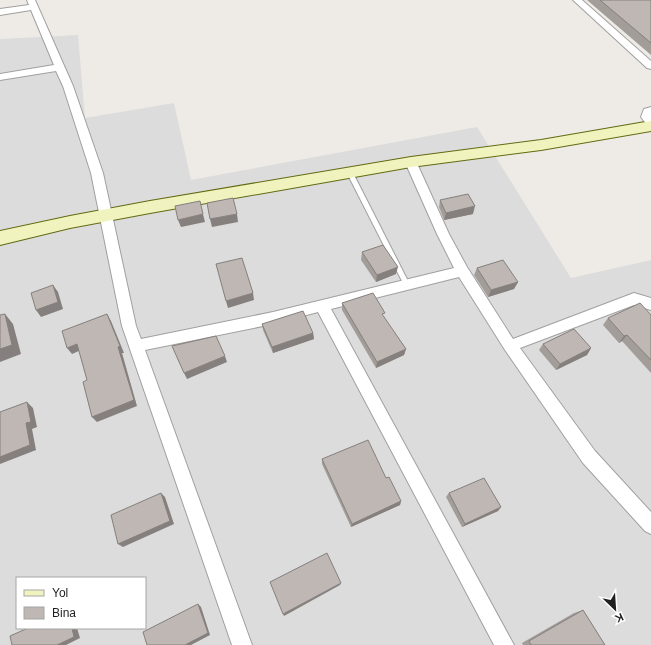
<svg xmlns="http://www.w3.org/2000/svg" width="651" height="645" font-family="Arial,sans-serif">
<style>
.residential{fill:#dcdcdc;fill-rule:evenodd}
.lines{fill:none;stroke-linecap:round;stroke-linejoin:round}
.lane-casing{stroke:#a0a0a0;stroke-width:2}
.street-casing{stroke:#a0a0a0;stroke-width:2}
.secondary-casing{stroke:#626a11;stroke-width:2}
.lane{fill:#fff;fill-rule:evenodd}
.street{fill:#fff;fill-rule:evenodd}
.secondary{fill:#f1f3bf;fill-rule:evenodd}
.wall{fill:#a39d9a}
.shaded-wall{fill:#85807d}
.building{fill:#beb7b3;stroke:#85807d}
</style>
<rect width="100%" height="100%" fill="#eeebe6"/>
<path class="residential" d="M78,35l7,83 89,-15 17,77 286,-53 94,151 80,-18v385h-651v-606zM17,578h128v50h-128z"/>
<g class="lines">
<g class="lane-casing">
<path id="lane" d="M350,171l3,2 57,112 -1,2 -2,1 -3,-3 -57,-112z"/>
</g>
<g class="street-casing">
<g id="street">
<path d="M27,0h8l38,86 30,87 33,153 5,13 132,-27 181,-44 -17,-34 -32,-72 2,-3h8l34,75 18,33 46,72 121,-46 17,5v12l-17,-5 -114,43 75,103 56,61v22l-6,-3 -62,-68 -78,-113 -46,-73 -128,32 183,336h-20l-176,-333 -45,12 -128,26 107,295h-20l-110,-319 -31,-153 -28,-87 -7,-15 -56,9v-6l54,-9 -23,-55 -31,5v-6l29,-4z"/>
<path d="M573,0h9l69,61v8l-4,-1z"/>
<path d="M651,107v20l-4,-2 -6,-8 3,-8z"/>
</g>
</g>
<g class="secondary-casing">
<path id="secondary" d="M651,121v10l-110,19 -130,17 -261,46 -80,15 -70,17v-14l70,-15 80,-15 261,-44 130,-17z"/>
</g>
<use href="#lane" class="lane"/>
<use href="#street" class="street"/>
<use href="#secondary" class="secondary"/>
</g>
<g class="wall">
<path d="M587,0h64v55z"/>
<path d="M440,200l33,14 -29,6 -5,-13z"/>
<path d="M362,252l34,22 -20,8 -15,-22z"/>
<path d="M477,268l41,14 -4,7 -26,8 -14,-22z"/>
<path d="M342,303l42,15 22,31 -2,6 -28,13 -34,-58z"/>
<path d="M651,315v58l-29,-32 -3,2 -16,-18 5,-7z"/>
<path d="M262,324l51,9 1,6 -41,14 -10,-23z"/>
<path d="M543,344l48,4 -4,7 -31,15 -17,-20z"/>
<path d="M322,459l64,19 15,23 -1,4 -49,22 -29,-63z"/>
<path d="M449,493l52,14 -3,4 -36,16 -16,-30z"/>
<path d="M583,610l22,35h-82l-1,-2 52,-30z"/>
</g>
<g class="shaded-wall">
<path d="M475,206l-2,8 -29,6 2,-7z"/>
<path d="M203,214l2,8 -24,5 -3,-7z"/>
<path d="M237,214l1,8 -26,5 -2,-8z"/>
<path d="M398,267l-2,7 -20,8 1,-7z"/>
<path d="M518,282l-4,7 -26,8 3,-7z"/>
<path d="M53,285l5,7 5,17 -22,8 -5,-7z"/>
<path d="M253,293l1,7 -26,8 -2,-7z"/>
<path d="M5,314l8,10 8,30 -21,8v-13z"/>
<path d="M107,314l4,7 13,32h-2l15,53 -40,16 -5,-5z"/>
<path d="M313,333l1,6 -41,14 -1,-6z"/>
<path d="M627,335l-5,6 -3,2 5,-7z"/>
<path d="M77,344l4,6 -9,4 -5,-6z"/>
<path d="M591,348l-4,7 -31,15 4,-6z"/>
<path d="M406,349l-2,6 -28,13 1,-6z"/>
<path d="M225,356l2,6 -40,17 -3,-6z"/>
<path d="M27,402l6,6 4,19 -5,2 4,21 -36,14v-7l26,-34z"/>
<path d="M161,493l4,4 9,27 -51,23 -5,-3z"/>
<path d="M401,501l-1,4 -49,22 1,-3z"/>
<path d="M501,507l-3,4 -36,16 3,-3z"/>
<path d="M341,583l-1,2 -56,31 -1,-2z"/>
<path d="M198,604l3,3 9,28 -19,10h-6z"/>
<path d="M72,628h5l3,10 -14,7h-9z"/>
</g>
<g class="building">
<path d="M600,0h51v43z"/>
<path d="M468,194l7,12 -29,7 -6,-13z"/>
<path d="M233,198l4,16 -27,5 -3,-16z"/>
<path d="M200,201l3,13 -25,6 -3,-14z"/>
<path d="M383,245l15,22 -21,8 -15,-23z"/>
<path d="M242,258l11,35 -27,8 -10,-37z"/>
<path d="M503,260l15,22 -27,8 -14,-22z"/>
<path d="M53,285l5,17 -22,8 -5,-17z"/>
<path d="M373,293l12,20 -3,1 24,35 -29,13 -35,-59z"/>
<path d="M640,303l11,12v45l-24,-25 -3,1 -16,-18z"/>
<path d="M303,311l10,22 -41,14 -10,-23z"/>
<path d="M5,314l7,31 -12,4v-34z"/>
<path d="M107,314l13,32 -2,1 16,53 -42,17 -9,-35 4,-2 -10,-36 -10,4 -5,-17z"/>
<path d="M574,329l17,19 -31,16 -17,-20z"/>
<path d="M216,336l9,20 -41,17 -12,-27z"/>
<path d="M27,402l4,20 -5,1 4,22 -30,12v-45z"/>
<path d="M368,440l18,38 3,-1 12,24 -49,23 -30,-65z"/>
<path d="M484,478l17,29 -36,17 -16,-31z"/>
<path d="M161,493l9,28 -52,23 -7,-29z"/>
<path d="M327,553l14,30 -58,31 -13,-32z"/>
<path d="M198,604l10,29 -23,12h-38l-4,-13z"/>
<path d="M583,610l22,35h-74l-2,-4z"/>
<path d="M28,628h44l2,9 -17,8h-45l-2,-9z"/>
</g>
<rect x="16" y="577" width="130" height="52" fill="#ffffff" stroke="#a5a5a5"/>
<rect x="24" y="590" width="20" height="6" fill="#f1f3bf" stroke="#a5a5a5"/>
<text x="52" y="597" font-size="12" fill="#1f1f1f">Yol</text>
<rect x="24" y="607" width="20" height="12" fill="#beb7b3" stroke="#a5a5a5"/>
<text x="52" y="617" font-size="12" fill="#1f1f1f">Bina</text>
<g transform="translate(615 609) rotate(155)" stroke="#ffffff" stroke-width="3" paint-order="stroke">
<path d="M0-3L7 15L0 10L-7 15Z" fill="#1f1f1f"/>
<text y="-6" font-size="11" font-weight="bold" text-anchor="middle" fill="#1f1f1f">K</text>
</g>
</svg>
